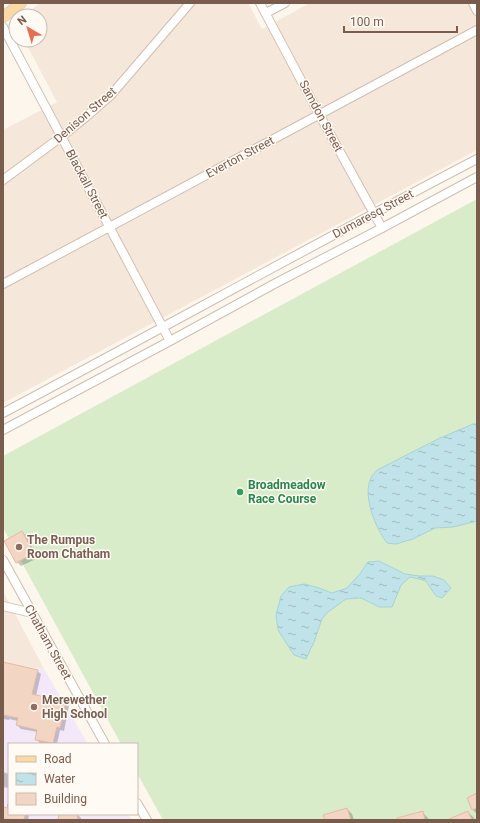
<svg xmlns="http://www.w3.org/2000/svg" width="480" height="823" font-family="Roboto,sans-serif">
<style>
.residential{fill:#f5e8da}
.education{fill:#f3e8fa}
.pitch{fill:#d8ecc9}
.water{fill:url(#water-ripples);stroke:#a5d3da}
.shadow{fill:#0003}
.building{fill:#f3d5c3;stroke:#e6bba3}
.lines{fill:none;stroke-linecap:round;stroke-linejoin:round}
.minor-casing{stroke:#d1beb0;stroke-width:10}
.major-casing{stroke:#dad1cd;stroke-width:12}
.minor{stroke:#fff;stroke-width:8}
.major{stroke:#fbd9a5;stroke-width:10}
.leisure-dot{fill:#2e9e5b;stroke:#fffaf3;stroke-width:1.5}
.education-dot{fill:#8d6e63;stroke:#fffaf3;stroke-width:1.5}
.labels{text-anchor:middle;stroke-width:3;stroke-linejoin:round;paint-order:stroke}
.street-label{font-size:12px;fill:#7a5c4d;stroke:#fffaf3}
.leisure-label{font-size:12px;font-weight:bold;fill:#27864d;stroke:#fffaf3;text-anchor:start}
.education-label{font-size:12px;font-weight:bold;fill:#785e54;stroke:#fffaf3;text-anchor:start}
</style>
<defs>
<pattern id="water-ripples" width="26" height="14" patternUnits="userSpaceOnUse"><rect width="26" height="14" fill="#bfe3e8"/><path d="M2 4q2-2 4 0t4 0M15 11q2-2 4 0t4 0" fill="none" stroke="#a0bbbe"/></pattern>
</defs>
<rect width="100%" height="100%" fill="#fdf6ec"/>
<g class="residential">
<path d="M40,3h208l14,26 48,-26h167v147l-474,253v-273l54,-28 -33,-62h16v-24h-16z"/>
<path d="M3,591l41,78 -41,-4z"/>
</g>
<path class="education" d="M3,665l41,4 44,75h-79v70h119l4,6h-129z"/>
<path class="pitch" d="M477,199v621h-314l-26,-47v-29h-16l-118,-216v-72z"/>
<g class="water">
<path d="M473,424h4v97l-24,6 -18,1 -22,11 -17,5 -9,-1c-11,-14 -25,-47 -16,-65 1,-3 4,-5 6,-8l63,-32z"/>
<path d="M379,561l26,13 14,2h14l11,4 7,8 -9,10 -6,-2 -10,-15 -7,-2 -9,-2 -9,8 -9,22h-13l-18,-9 -15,1 -18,13 -6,7 -8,23 -8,17 -12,-4 -16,-25 -2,-15 5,-19 8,-9 15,-3 12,3 16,6 15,-5 12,-13 9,-13z"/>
</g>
<g class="shadow">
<path d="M22,532l4,4 12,22 -17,8 -4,-4z"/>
<path d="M3,663l34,8 4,3 -5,22 29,7 4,3 -5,25 -4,-1 -3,14h-12l-5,-1 -4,-4 2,-7 -17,-3 -4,-4 1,-4 -9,-2v1l-6,-1z"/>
<path d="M3,772l6,2v14l-6,-1z"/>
<path d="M477,794v20l-4,-4 -5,-12z"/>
<path d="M7,804h2v10h18l2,2 -1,4h-25v-12l4,1z"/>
<path d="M347,809l5,5 2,6h-28z"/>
<path d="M422,812l6,6 1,2h-34z"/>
<path d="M468,812l6,6 1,2h-26z"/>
<path d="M60,814l18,1 3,3v2h-22z"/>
</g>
<g class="building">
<path d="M22,531l12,22 -18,10 -12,-22z"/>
<path d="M3,662l35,8 -6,24 34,8 -6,26 -3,-1 -4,16 -18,-3 2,-10 -21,-5 2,-7 -15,-3z"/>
<path d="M477,793v15l-5,2 -5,-12z"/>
<path d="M3,807l6,1v6h16l-1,6 -21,-1z"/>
<path d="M347,808l4,12h-26l-2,-5z"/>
<path d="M423,811l2,9h-28v-2z"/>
<path d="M468,811l4,9h-25z"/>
<path d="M59,814h19l-1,6h-19z"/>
</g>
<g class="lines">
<g class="minor-casing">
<g id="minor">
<path d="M260,3l59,111 63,114"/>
<path d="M473,3l4,8"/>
<path d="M266,13l19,-10"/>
<path d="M3,27l167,314"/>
<path d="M3,180l58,-43 26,-21 24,-21 79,-92"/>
<path d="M3,284l474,-254"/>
<path d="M3,413c158,-84 315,-171 474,-254"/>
<path d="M3,430l167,-89 106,-58 106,-55 95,-51"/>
<path d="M3,560l102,184"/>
<path d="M3,606l29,7"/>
<path d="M137,803l10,17"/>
</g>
</g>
<g class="major-casing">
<path id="major" d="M3,17l18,-14"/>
</g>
<use href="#minor" class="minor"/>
<use href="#major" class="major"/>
</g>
<circle class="leisure-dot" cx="240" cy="492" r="4"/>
<g class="education-dot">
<circle cx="19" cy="547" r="4"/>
<circle cx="34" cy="707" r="4"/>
</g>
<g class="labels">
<g class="street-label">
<text transform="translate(85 115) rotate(-41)" y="4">Denison Street</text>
<text transform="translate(321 116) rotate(62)" y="4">Samdon Street</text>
<text transform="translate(240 157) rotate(-28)" y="4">Everton Street</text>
<text transform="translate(87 184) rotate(62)" y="4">Blackall Street</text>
<text transform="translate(373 214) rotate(-28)" y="4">Dumaresq Street</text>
<text transform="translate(48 642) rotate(61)" y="4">Chatham Street</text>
</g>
<g class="leisure-label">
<text x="248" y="489">Broadmeadow<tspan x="248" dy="14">Race Course</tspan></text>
</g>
<g class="education-label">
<text x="27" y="544">The Rumpus<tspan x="27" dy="14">Room Chatham</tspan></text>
<text x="42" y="704">Merewether<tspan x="42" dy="14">High School</tspan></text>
</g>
</g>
<rect width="480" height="823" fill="none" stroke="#7a5c4d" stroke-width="8"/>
<rect x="8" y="743" width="130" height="72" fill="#fffaf3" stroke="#cabbb1"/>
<rect x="16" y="756" width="20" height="6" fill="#fbd9a5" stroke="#cabbb1"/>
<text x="44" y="763" font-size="12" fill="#7a5c4d">Road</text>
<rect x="16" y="773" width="20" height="12" fill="url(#water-ripples)" stroke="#cabbb1"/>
<text x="44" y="783" font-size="12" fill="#7a5c4d">Water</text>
<rect x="16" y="793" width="20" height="12" fill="#f3d5c3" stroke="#cabbb1"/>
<text x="44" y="803" font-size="12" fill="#7a5c4d">Building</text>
<g transform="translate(28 28) rotate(322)"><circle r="19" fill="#fffaf3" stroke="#cabbb1"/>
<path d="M0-3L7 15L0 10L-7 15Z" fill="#e76f51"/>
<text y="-6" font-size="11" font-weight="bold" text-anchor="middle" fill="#7a5c4d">N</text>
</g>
<path d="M344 26v6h113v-6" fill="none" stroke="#7a5c4d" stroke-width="2"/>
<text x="350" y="26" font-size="12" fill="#7a5c4d" stroke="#fffaf3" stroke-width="3" paint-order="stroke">100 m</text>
</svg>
